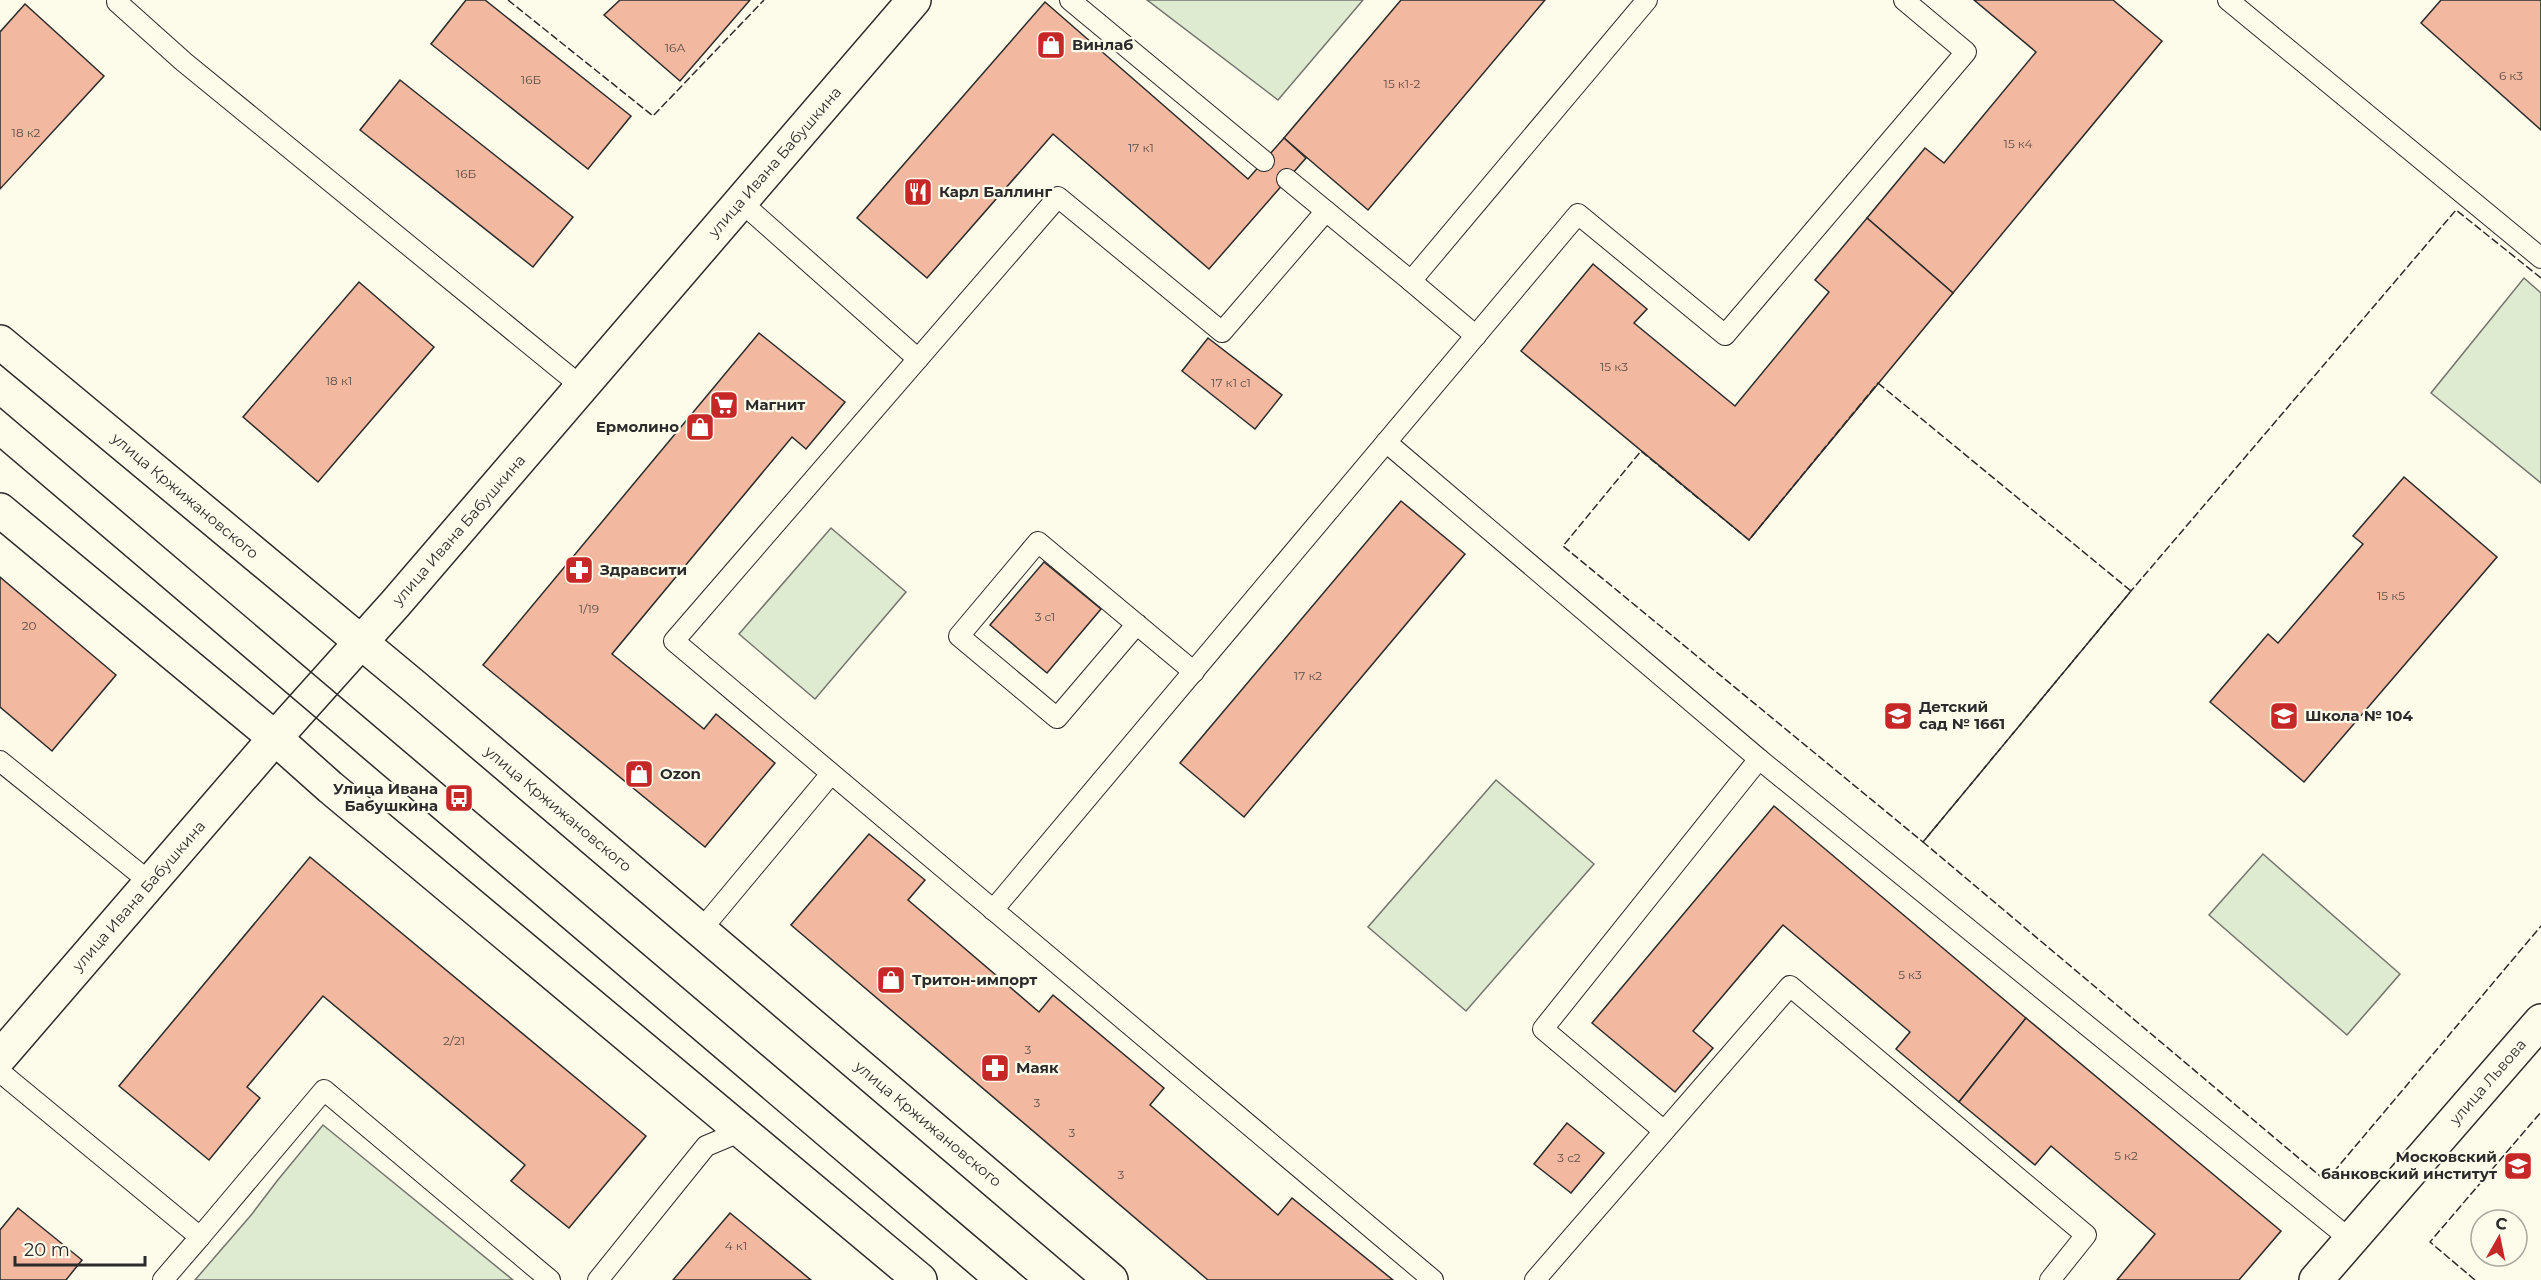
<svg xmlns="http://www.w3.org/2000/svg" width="2541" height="1280" font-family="Montserrat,sans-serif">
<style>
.green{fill:#deebd1;stroke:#74746e;stroke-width:1.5}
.building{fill:#f2b8a0;stroke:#2b2b2b;stroke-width:1.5}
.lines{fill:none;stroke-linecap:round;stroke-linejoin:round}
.lane-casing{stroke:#2b2b2b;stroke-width:22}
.street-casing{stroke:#2b2b2b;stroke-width:36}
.secondary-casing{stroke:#2b2b2b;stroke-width:36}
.lane{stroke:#fdfbea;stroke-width:20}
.street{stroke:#fdfbea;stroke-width:33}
.secondary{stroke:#fdfbea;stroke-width:33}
.tram{stroke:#2b2b2b;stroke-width:1.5}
.fence{stroke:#2b2b2b;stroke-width:1.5;stroke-dasharray:8 3;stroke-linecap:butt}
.labels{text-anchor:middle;stroke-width:4.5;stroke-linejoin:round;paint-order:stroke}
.number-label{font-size:12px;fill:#5d4e48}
.poi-label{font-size:15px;font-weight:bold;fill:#2b2b2b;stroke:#fdfbea;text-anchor:start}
.street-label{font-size:15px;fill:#2b2b2b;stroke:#fdfbea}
</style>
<rect width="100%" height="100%" fill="#fdfbea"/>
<g class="green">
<path d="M1147,0h216l-85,100z"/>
<path d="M2524,278l17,15v190l-110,-90z"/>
<path d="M831,528l75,64 -91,107 -76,-65z"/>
<path d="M1496,780l98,84 -128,147 -98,-84z"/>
<path d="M2263,854l137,120 -53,61 -138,-120z"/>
<path d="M323,1125l190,155h-318l57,-66 25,-33z"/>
</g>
<g class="building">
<path d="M466,0h19l146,116 -43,53 -157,-125z"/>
<path d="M620,0h130l-70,81 -76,-66z"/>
<path d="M1401,0h144l-177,210 -84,-72z"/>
<path d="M1974,0h139l49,41 -209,252 -86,-75 58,-70 19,15 92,-111z"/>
<path d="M2441,0h100v130l-120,-107z"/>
<path d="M1045,2l203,177 36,-41 22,20 -97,111 -156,-135 -126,144 -70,-60z"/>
<path d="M25,4l79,72 -104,113v-157z"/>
<path d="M400,80l173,137 -40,50 -173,-137z"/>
<path d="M1867,218l86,75 -204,247 -228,-189 72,-87 54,45 -13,14 101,83 94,-114 -14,-12z"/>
<path d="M359,282l75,65 -116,135 -75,-65z"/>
<path d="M759,333l86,69 -39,47 -14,-12 -180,217 92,75 12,-15 59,49 -70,84 -222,-182z"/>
<path d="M1208,338l74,57 -27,34 -73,-58z"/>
<path d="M2404,477l93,80 -193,225 -94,-80 58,-68 10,9 85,-99 -10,-8z"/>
<path d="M1401,501l64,53 -221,263 -64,-54z"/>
<path d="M1044,562l57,47 -54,64 -57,-48z"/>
<path d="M0,577l116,98 -64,76 -52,-44z"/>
<path d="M1774,806l252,212 -67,84 -63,-53 14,-17 -127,-107 -90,106 20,17 -38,44 -83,-69z"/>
<path d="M869,834l56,46 -17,20 131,112 14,-17 111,93 -14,17 128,110 14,-17 101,82h-185l-417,-355z"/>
<path d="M310,857l336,279 -77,92 -58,-47 14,-16 -202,-169 -76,91 13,11 -51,62 -90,-74z"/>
<path d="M2026,1018l255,213 -42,49h-122l38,-46 -104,-88 -16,19 -76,-63z"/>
<path d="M1567,1123l37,30 -33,40 -37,-29z"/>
<path d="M18,1208l64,52 -16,20h-66v-50z"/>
<path d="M730,1213l81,67h-138z"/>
</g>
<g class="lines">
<g class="lane-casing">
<g id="lane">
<path d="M119,0l-2,2 67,60 398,325"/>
<path d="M1070,0l194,161"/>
<path d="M2228,0l313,258"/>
<path d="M1287,179l124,102 236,-281"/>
<path d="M741,202l177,157"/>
<path d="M1326,211l-104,121 -164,-135 -384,444 759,639"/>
<path d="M1411,281l65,55"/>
<path d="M1386,442l373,317"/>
<path d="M1137,624l-80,94 -98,-82 79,-94 156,130"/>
<path d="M0,761l151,122"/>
<path d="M993,910l585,-696 147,121 241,-283 -62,-52"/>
<path d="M701,930l130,-156"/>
<path d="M0,1072l200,165 -37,43"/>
<path d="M1664,1131l-121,-102 216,-270 592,481"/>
<path d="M200,1237l124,-147 226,190"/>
<path d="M598,1280l108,-134 36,-15"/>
<path d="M1535,1280l255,-294 296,249 -36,45"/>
</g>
</g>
<g class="street-casing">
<path id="street" d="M2316,1280l225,-259"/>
</g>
<g class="secondary-casing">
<g id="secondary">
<path d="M0,342l415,345 696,593"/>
<path d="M0,510l275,228 55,49 590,493"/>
<path d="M0,1057l275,-319 121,-135 518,-603"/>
</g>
</g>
<use href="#lane" class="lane"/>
<use href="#street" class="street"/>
<use href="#secondary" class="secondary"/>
<g class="tram">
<path d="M0,408l1027,872"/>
<path d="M0,449l977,831"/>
</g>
<g class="fence">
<path d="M508,0l145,116 111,-116"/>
<path d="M2541,278l-85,-68 -325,381 -208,251 403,339 215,-255"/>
<path d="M1878,383l253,208 -208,251 -360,-296 78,-95 108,89z"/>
<path d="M2475,1280l-45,-38 111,-130"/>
</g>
</g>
<defs>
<g id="shop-square" transform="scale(1.5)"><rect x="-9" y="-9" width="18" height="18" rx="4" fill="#c62828" stroke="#fdfbea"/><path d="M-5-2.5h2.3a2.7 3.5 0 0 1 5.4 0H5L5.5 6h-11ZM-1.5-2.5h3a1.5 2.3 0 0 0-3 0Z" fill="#fff"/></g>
<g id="restaurant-square" transform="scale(1.5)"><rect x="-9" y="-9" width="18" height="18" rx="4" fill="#c62828" stroke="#fdfbea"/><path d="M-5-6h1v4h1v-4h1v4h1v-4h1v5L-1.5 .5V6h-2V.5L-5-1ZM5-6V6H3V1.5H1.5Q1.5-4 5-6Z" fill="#fff"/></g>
<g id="supermarket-square" transform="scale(1.5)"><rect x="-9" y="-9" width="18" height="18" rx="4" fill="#c62828" stroke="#fdfbea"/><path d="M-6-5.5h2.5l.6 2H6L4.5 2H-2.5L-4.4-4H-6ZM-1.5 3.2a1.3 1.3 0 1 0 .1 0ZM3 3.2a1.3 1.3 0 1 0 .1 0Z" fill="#fff"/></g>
<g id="pharmacy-square" transform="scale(1.5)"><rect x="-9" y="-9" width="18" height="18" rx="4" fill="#c62828" stroke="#fdfbea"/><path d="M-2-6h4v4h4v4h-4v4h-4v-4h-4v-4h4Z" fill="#fff"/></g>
<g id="school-square" transform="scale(1.5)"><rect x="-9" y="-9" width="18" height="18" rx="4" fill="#c62828" stroke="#fdfbea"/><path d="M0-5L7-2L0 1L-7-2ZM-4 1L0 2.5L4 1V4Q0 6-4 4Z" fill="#fff"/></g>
<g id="bus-square" transform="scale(1.5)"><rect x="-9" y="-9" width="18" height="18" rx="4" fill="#c62828" stroke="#fdfbea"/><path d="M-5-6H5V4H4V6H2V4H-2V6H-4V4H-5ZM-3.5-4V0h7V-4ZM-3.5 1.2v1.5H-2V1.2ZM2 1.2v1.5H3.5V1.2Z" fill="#fff"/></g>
<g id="university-square" transform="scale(1.5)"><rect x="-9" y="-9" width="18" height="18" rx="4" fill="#c62828" stroke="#fdfbea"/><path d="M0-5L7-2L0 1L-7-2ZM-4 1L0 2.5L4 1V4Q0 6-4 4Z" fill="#fff"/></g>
</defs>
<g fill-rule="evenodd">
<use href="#shop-square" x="1051" y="45"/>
<use href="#restaurant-square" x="918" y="192"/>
<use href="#supermarket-square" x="724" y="405"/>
<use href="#shop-square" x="700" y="427"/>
<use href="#pharmacy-square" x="579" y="570"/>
<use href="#school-square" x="1898" y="716"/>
<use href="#school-square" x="2284" y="716"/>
<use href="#shop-square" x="639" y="774"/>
<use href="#bus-square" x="459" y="798"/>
<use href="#shop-square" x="891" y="980"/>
<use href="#pharmacy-square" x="995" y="1068"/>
<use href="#university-square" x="2518" y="1166"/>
</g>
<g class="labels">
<g class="number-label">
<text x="675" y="52">16А</text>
<text x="2511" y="80">6 к3</text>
<text x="531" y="84">16Б</text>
<text x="1402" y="88">15 к1-2</text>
<text x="26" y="137">18 к2</text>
<text x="2018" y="148">15 к4</text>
<text x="1141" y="152">17 к1</text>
<text x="466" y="178">16Б</text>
<text x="1614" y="371">15 к3</text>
<text x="339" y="385">18 к1</text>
<text x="1231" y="387">17 к1 с1</text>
<text x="2391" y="600">15 к5</text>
<text x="589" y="613">1/19</text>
<text x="1045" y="621">3 с1</text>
<text x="29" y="630">20</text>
<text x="1308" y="680">17 к2</text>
<text x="1910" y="979">5 к3</text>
<text x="454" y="1045">2/21</text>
<text x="1028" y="1054">3</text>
<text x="1037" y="1107">3</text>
<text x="1072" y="1137">3</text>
<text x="2126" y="1160">5 к2</text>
<text x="1569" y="1162">3 с2</text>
<text x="1121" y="1179">3</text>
<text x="736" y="1250">4 к1</text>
</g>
<g class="poi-label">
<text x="1072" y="50">Винлаб</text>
<text x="939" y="197">Карл Баллинг</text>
<text x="745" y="410">Магнит</text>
<text x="679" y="432" text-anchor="end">Ермолино</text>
<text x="600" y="575">Здравсити</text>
<text x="1919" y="712">Детский<tspan x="1919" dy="17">сад № 1661</tspan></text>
<text x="2305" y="721">Школа № 104</text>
<text x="660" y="779">Ozon</text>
<text x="438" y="794" text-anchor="end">Улица Ивана<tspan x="438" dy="17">Бабушкина</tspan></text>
<text x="912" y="985">Тритон-импорт</text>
<text x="1016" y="1073">Маяк</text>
<text x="2497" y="1162" text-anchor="end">Московский<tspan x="2497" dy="17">банковский институт</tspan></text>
</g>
<g class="street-label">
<text transform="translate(775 162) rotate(-49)" y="5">улица Ивана Бабушкина</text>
<text transform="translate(185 496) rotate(40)" y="5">улица Кржижановского</text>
<text transform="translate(459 530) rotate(-49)" y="5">улица Ивана Бабушкина</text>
<text transform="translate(558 809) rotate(40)" y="5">улица Кржижановского</text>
<text transform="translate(139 896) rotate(-49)" y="5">улица Ивана Бабушкина</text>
<text transform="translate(2488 1082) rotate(-49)" y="5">улица Львова</text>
<text transform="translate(928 1124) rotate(40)" y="5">улица Кржижановского</text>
</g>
</g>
<g transform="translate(2499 1238) rotate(9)"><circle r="28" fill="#fdfbea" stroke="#a9a89e" stroke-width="1.5"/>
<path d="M0-4.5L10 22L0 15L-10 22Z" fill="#c62828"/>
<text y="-9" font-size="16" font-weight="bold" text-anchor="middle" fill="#2b2b2b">С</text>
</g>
<path d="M15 1256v9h130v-9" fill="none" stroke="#2b2b2b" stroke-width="3"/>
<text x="24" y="1256" font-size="18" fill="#2b2b2b" stroke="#fdfbea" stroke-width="4.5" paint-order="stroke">20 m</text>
</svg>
